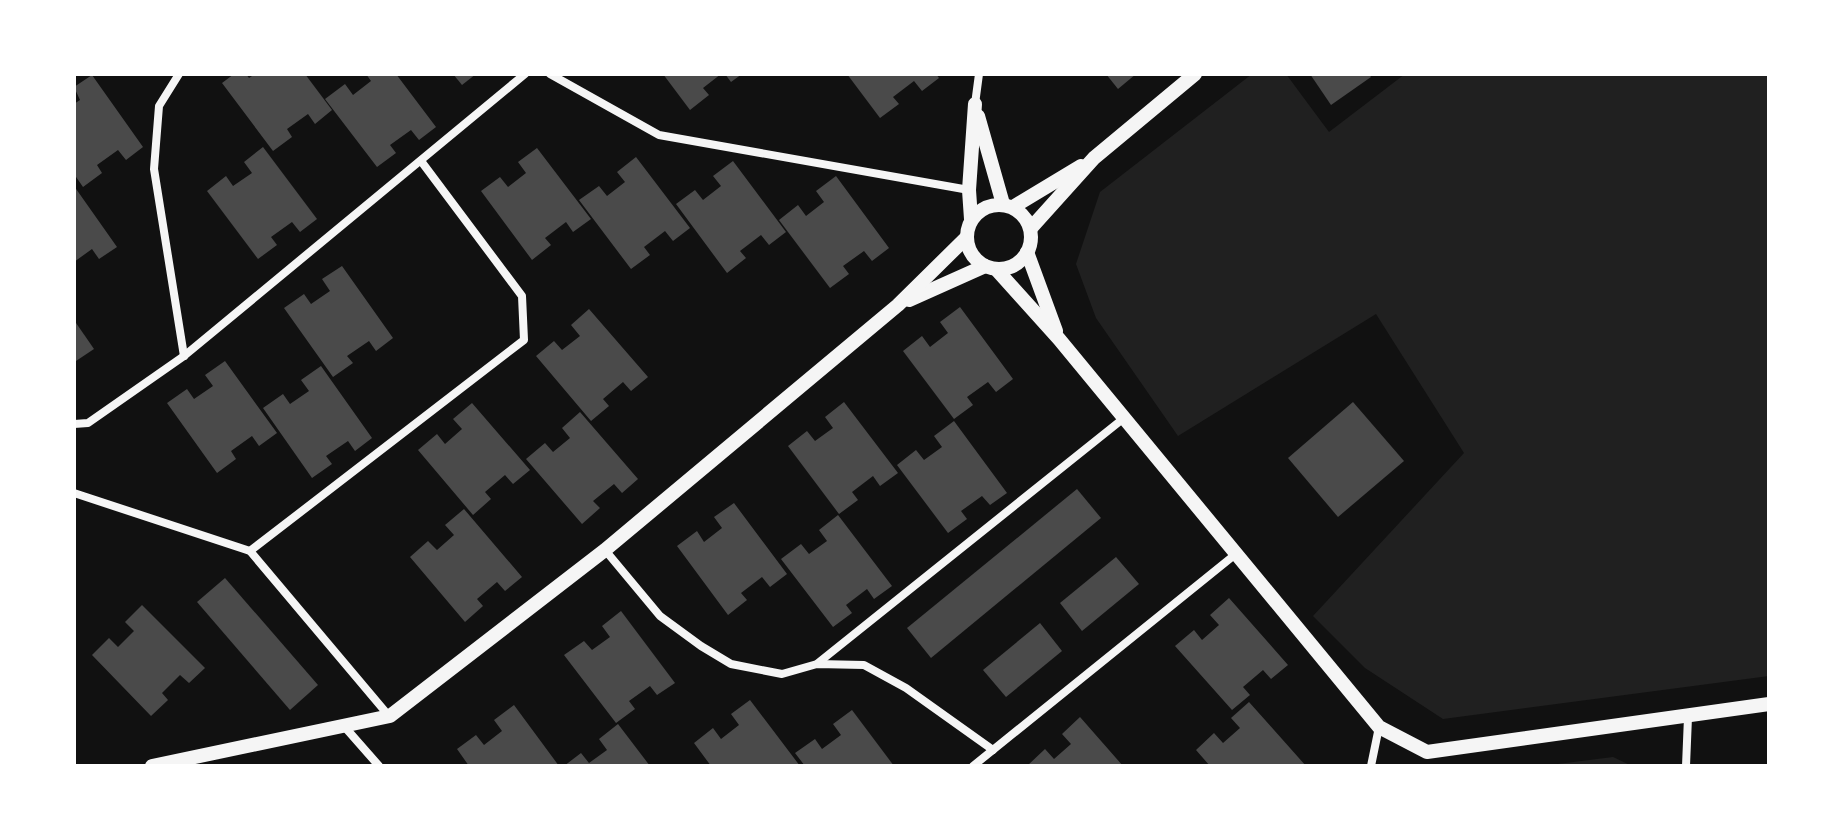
<svg xmlns="http://www.w3.org/2000/svg" width="1843" height="840" font-family="'Crimson Pro',serif">
<style>
.green{fill:#202020}
.building{fill:#4a4a4a}
.lines{fill:none;stroke-linecap:round;stroke-linejoin:round}
.minor{stroke:#f5f5f5;stroke-width:8}
.tertiary{stroke:#f5f5f5;stroke-width:14}
</style>
<rect width="100%" height="100%" fill="#111"/>
<g class="green">
<path d="M1252,74h34l43,58 76,-58h364v602l-326,43 -78,-51 -52,-52 151,-163 -88,-139 -198,122 -82,-118 -20,-54 24,-72z"/>
<path d="M1613,757l19,9h-90z"/>
</g>
<g class="building">
<path d="M234,74h12l3,4 6,-4h50l27,36 -17,14 -7,-10 -21,15 5,8 -19,14 -51,-68z"/>
<path d="M366,74h30l40,53 -17,13 -8,-10 -21,15 6,8 -19,14 -52,-68 20,-15 8,11 18,-14z"/>
<path d="M453,74h23l-14,11z"/>
<path d="M663,74h58l-18,14 6,7 -19,15z"/>
<path d="M725,74h17l-11,8z"/>
<path d="M847,74h89l3,4 -17,13 -8,-10 -21,16 6,7 -19,14z"/>
<path d="M1106,74h30l-18,15z"/>
<path d="M1310,74h59l2,3 -40,28z"/>
<path d="M92,75l51,72 -17,13 -8,-10 -21,15 5,8 -19,14 -9,-13v-70l6,-4 -6,-13z"/>
<path d="M263,147l54,72 -17,13 -8,-10 -21,15 6,8 -19,14 -51,-68 19,-15 7,10 19,-13 -8,-11z"/>
<path d="M537,148l54,71 -18,13 -7,-10 -21,16 6,7 -19,15 -51,-69 19,-14 8,10 18,-14 -8,-11z"/>
<path d="M636,157l54,71 -17,13 -8,-10 -21,16 6,8 -19,14 -52,-69 20,-14 8,10 18,-14 -8,-10z"/>
<path d="M733,161l53,71 -17,13 -8,-10 -21,16 6,7 -19,15 -51,-69 19,-14 8,10 18,-14 -8,-10z"/>
<path d="M836,176l53,72 -17,13 -8,-10 -21,15 6,8 -19,14 -51,-68 19,-15 8,11 18,-14 -8,-11z"/>
<path d="M74,186l43,61 -18,12 -7,-10 -18,13z"/>
<path d="M342,266l51,72 -17,13 -7,-10 -22,15 6,7 -20,14 -49,-69 20,-14 7,10 19,-13 -8,-12z"/>
<path d="M960,307l53,72 -17,13 -8,-10 -21,15 6,8 -19,14 -51,-68 19,-15 8,11 18,-14 -8,-11z"/>
<path d="M589,309l59,68 -17,14 -8,-9 -20,17 6,7 -18,15 -55,-65 18,-15 8,9 18,-14 -9,-11z"/>
<path d="M74,320l20,29 -18,12 -2,-3z"/>
<path d="M225,361l52,72 -18,13 -7,-10 -21,15 5,8 -19,14 -50,-70 20,-14 7,10 19,-13 -8,-11z"/>
<path d="M321,366l51,72 -17,13 -7,-10 -22,15 6,8 -20,14 -49,-70 20,-14 7,10 19,-13 -8,-11z"/>
<path d="M844,402l54,71 -18,13 -7,-10 -21,16 6,8 -19,14 -51,-68 19,-15 8,10 18,-13 -8,-11z"/>
<path d="M1353,402l51,59 -66,56 -50,-59z"/>
<path d="M472,403l58,67 -17,14 -8,-9 -20,17 6,7 -18,16 -55,-65 19,-16 8,10 17,-15 -9,-10z"/>
<path d="M580,412l58,67 -16,14 -8,-9 -21,17 7,7 -18,16 -56,-65 19,-16 8,9 17,-14 -8,-10z"/>
<path d="M954,421l53,72 -17,12 -8,-9 -21,15 6,8 -19,14 -51,-68 19,-15 8,10 18,-13 -8,-11z"/>
<path d="M1077,489l24,29 -170,140 -24,-30z"/>
<path d="M734,503l53,71 -17,13 -8,-10 -21,16 6,7 -19,15 -51,-69 20,-15 7,11 18,-14 -8,-11z"/>
<path d="M464,509l58,68 -17,14 -8,-9 -20,17 6,7 -18,16 -55,-65 18,-16 9,9 17,-15 -9,-10z"/>
<path d="M838,515l54,71 -18,13 -7,-10 -21,16 6,8 -19,14 -52,-68 20,-15 8,10 18,-13 -8,-11z"/>
<path d="M1116,557l23,27 -57,47 -22,-28z"/>
<path d="M225,578l93,107 -28,25 -93,-108z"/>
<path d="M1229,598l59,67 -17,14 -8,-9 -20,17 7,8 -18,15 -57,-64 19,-16 8,10 17,-15 -9,-10z"/>
<path d="M142,605l63,63 -16,15 -9,-8 -18,18 6,7 -17,16 -59,-61 17,-17 9,9 16,-16 -9,-9z"/>
<path d="M621,611l54,72 -18,12 -7,-9 -21,15 6,8 -19,14 -52,-68 20,-14 8,9 18,-13 -8,-11z"/>
<path d="M1040,623l22,28 -56,46 -23,-27z"/>
<path d="M750,700l50,66h-89l-17,-23 19,-15 8,11 18,-14 -8,-11z"/>
<path d="M1249,702l57,64h-96l-14,-16 18,-17 9,10 17,-15 -9,-10z"/>
<path d="M514,705l45,61h-90l-12,-17 19,-14 8,10 18,-14 -8,-11z"/>
<path d="M852,710l42,56h-89l-10,-13 20,-14 7,10 19,-14 -8,-11z"/>
<path d="M1080,717l43,49h-96l18,-17 9,10 17,-15 -9,-10z"/>
<path d="M618,724l32,42h-86l17,-13 8,10 18,-13 -8,-11z"/>
</g>
<g class="lines">
<g class="minor">
<path d="M179,74l-20,32 -5,63 30,187"/>
<path d="M550,74l109,61 310,55"/>
<path d="M975,104l4,-30"/>
<path d="M74,424l14,-1 96,-67 341,-282"/>
<path d="M74,493l176,58 139,165"/>
<path d="M605,550l55,66 41,30 30,18 51,10 35,-10 47,1 42,23 87,62"/>
<path d="M250,551l274,-211 -2,-44 -101,-135"/>
<path d="M818,663l306,-245"/>
<path d="M343,725l36,41"/>
<path d="M973,766l264,-213"/>
<path d="M1371,766l8,-39"/>
<path d="M1686,766l2,-49"/>
</g>
<g class="tertiary">
<path d="M978,116l25,88"/>
<circle cx="999" cy="237" r="32"/>
<path d="M1013,207l68,-41"/>
<path d="M971,219l-2,-29 6,-86"/>
<path d="M1031,228l63,-70 101,-84"/>
<path d="M1027,252l29,79"/>
<path d="M996,269l63,70 320,388 48,25 342,-48"/>
<path d="M909,300l76,-34"/>
<path d="M152,766l238,-50 215,-166 293,-245 69,-68"/>
</g>
</g>
<rect width="1843" height="840" fill="none" stroke="#ffffff" stroke-width="152"/>
</svg>
